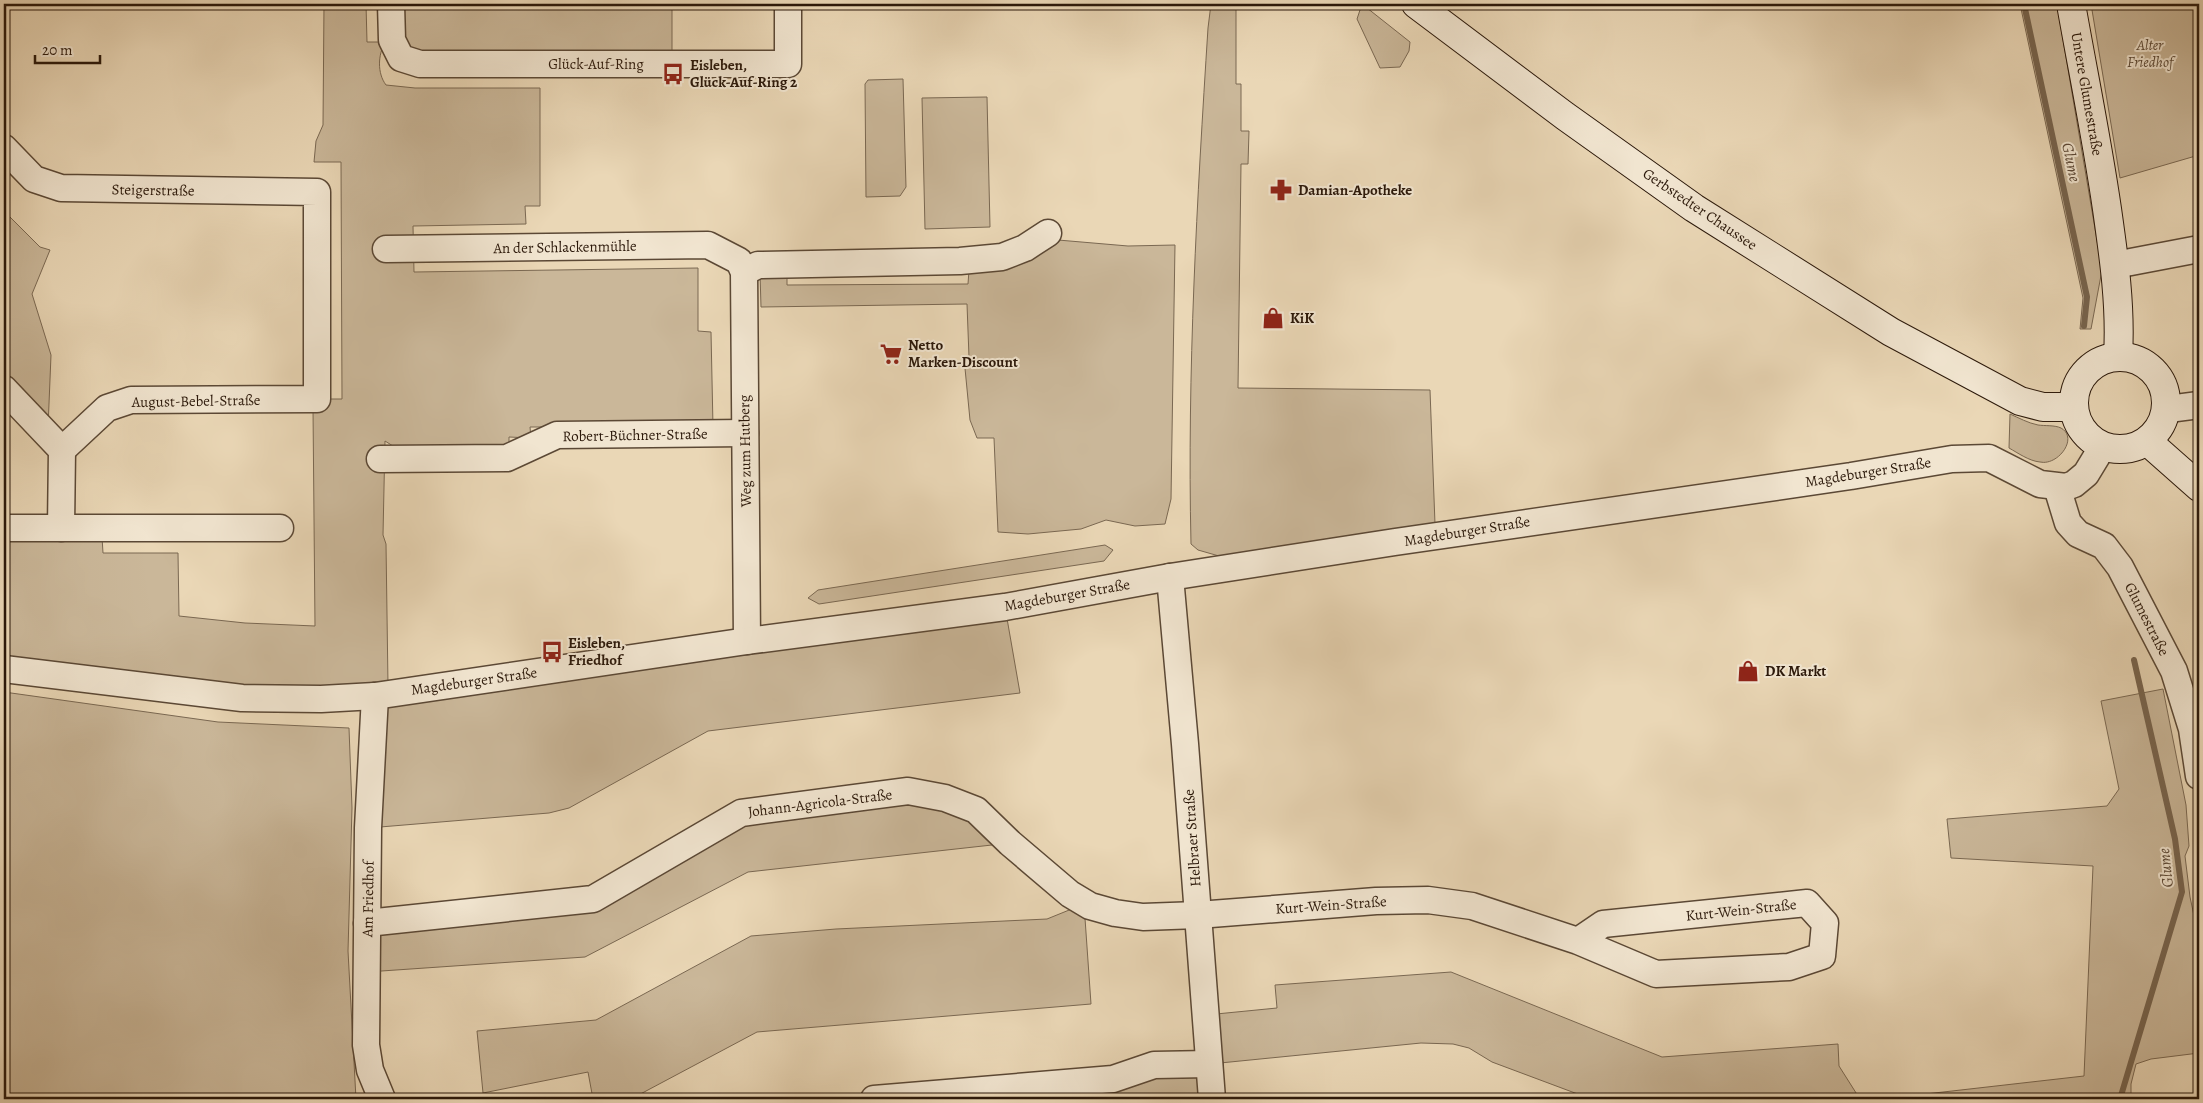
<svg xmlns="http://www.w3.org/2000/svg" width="2203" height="1103" font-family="Alegreya,serif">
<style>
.green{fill:#cab799;stroke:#7a6852}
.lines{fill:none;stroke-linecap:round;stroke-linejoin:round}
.stream{stroke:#77644e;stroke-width:6}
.street-casing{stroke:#5b4835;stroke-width:29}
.secondary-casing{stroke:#2b180a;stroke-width:30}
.street{stroke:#f1e5d0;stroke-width:26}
.secondary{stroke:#f1e5d0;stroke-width:28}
.labels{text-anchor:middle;stroke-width:4;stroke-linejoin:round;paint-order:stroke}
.park-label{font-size:15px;font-style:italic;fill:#5b4835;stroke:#f1e5d0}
.street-label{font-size:15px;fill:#2b180a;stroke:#f1e5d0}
.poi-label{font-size:15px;font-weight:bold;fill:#2b180a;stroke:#f1e5d0;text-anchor:start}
.water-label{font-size:16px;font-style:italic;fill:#5d4a38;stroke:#f1e5d0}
</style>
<rect width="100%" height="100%" fill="#ead7b6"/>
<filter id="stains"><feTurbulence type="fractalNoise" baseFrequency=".004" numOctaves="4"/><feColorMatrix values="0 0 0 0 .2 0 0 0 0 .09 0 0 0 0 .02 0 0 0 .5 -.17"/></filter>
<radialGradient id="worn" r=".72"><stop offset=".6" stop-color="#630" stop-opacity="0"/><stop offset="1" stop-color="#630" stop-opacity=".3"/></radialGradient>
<g class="green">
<path d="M324,4h42l1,38h18c-7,13 -8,31 1,43l29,3h125v118h-15l1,18 -113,2 1,46 284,-4v63l13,1 2,95h-183l1,11 -22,-1v13l-108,1 -16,-10 -2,94 3,9 2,141 -71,4 -76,-3 -237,-26v-121l98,-2 1,16h75l1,63 66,7 70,3 -2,-217 8,-10h21l-1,-237h-27l2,-21 7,-16z"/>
<path d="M397,4h275v52l-234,1 -34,-12z"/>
<path d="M1211,4h25v80h5v47h8l-1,33h-7l-3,224 192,2 5,134 -216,32 -21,-6 -7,-6c-4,-172 6,-344 17,-516z"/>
<path d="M1362,4l48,38 -1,9 -9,16 -20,1 -23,-49z"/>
<path d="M2020,4h37l45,266 -11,59h-11l3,-31z"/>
<path d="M2091,4h108v151l-79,23z"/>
<path d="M903,79l3,108 -6,9 -34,1 -1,-113 3,-4z"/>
<path d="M987,97l3,130 -65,2 -3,-131z"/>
<path d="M4,211l36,36 10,3 -18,44 19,61 -3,73 -44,-46z"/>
<path d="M1058,240l70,6 47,-1 -4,254 -6,25 -30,2 -29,-6 -25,9 -53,5 -30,-2 -4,-94h-17l-7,-18 -6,-62 5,-1 -2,-53 -206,3 -1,-34 27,-1v13l181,-1 1,-14z"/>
<path d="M2010,414c9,4 18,9 28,11 7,1 17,0 23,3 18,10 -3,38 -21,34 -11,-1 -22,-9 -31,-14z"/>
<path d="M1105,545l8,5 -9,11 -285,43 -11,-6 10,-8z"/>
<path d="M1005,607l15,86 -312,38 -139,77 -20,5 -181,15 7,-132z"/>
<path d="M2163,689l23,116 3,41 -4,10 5,41 9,42v114l-48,6 -15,5 -5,20v15h-222l-1,-3 176,-20 9,-210 -142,-8 -4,-39 160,-13 12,-17 -18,-88z"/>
<path d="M4,692l214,30 131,6 3,80 -4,143 8,148h-352z"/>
<path d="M945,798l65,45 -262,29 -163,85 -218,15v-49l206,-22 168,-88z"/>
<path d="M1084,904l7,100 -334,28 -126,67h-38l-5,-27 -105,21 -6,-62 119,-11 155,-84 85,-7 211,-10z"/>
<path d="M1451,972l211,85 176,-13 1,22 19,30 -36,3h-231l-99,-37 -23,-14 -16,-4 -32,-1 -211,21 2,35h-338l239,-20 95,-32 -2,-32 71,-7 -2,-23z"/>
</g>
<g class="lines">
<g class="stream">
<path d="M2024,4l63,293 -3,29"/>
<path d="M2120,1099l62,-207 -7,-53 -41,-179"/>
</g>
<g class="street-casing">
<g id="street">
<path d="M391,4l1,36 9,18 19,6h368v-60"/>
<path d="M4,148l30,31 27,9 256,4v207l-186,1 -24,8 -45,42"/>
<path d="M386,249l322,-4 31,16 5,11 3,369"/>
<path d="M2115,265l84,-16"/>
<path d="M744,272l14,-7 202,-4 42,-4 23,-9 23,-15"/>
<path d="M4,389l58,61 -1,78"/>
<path d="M2166,407l10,1 23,-3"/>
<path d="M380,459l127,-1 50,-23 188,-2"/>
<path d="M2057,487l11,36 10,11 26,12 16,21 54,104 18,58 7,47"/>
<path d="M4,528h276"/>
<path d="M1170,577l15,167 27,355"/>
<path d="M4,669l238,29 79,1 54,-3 372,-55 258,-34 165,-30 225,-35 456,-66 101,-17 37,-1 51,26 26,3 8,-3 12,-10 17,-28"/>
<path d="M375,696l-7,132 -2,217 4,25 12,29"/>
<path d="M367,923l226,-24 148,-86 167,-22 37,7 31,12 34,33 60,51 20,12 25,7 28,4 55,-2 178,-14 52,-1 44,6 106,35 78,33 133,-7 33,-11 3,-33 -18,-20 -204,21 -25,17"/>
<path d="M874,1099l239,-20 41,-14 55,-1"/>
</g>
</g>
<g class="secondary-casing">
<g id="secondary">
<path d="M1416,4l149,112 129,92 197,124 129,69 23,6h31"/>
<path d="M2071,4c12,68 26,136 36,205 7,49 14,98 11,147"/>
<circle cx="2120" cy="403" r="46"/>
<path d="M2147,441l52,46"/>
</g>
</g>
<use href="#street" class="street"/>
<use href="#secondary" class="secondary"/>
</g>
<defs>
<g id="bus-bare" transform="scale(1.725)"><path d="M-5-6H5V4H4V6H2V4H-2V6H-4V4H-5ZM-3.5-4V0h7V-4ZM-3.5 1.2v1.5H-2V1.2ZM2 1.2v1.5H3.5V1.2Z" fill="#8f2418" stroke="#f1e5d0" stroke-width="2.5" paint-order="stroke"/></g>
<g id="pharmacy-bare" transform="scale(1.725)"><path d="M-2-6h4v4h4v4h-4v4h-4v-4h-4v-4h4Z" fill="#8f2418" stroke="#f1e5d0" stroke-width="2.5" paint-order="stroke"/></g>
<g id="shop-bare" transform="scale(1.725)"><path d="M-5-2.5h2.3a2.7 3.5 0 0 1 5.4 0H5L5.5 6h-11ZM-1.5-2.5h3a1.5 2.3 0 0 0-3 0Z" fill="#8f2418" stroke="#f1e5d0" stroke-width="2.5" paint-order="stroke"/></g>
<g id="supermarket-bare" transform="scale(1.725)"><path d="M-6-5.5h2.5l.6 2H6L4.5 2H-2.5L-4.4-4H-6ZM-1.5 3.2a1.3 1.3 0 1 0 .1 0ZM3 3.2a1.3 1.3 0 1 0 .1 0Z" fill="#8f2418" stroke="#f1e5d0" stroke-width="2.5" paint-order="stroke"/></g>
</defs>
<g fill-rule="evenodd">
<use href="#bus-bare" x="673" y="74"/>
<use href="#pharmacy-bare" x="1281" y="190"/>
<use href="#shop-bare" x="1273" y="318"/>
<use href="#supermarket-bare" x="891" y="354"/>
<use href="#bus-bare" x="552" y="652"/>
<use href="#shop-bare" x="1748" y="671"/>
</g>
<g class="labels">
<g class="park-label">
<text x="2150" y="50">Alter<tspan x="2150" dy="17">Friedhof</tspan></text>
</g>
<g class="street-label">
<text x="596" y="69">Glück-Auf-Ring</text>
<text transform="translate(2087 94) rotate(80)" y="5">Untere Glumestraße</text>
<text transform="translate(153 190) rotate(1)" y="5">Steigerstraße</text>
<text transform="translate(1700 209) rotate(34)" y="5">Gerbstedter Chaussee</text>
<text transform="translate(565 247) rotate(-1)" y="5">An der Schlackenmühle</text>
<text transform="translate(196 401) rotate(-1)" y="5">August-Bebel-Straße</text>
<text transform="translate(635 435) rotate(-1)" y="5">Robert-Büchner-Straße</text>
<text transform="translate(745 451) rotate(-91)" y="5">Weg zum Hutberg</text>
<text transform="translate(1868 472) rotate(-9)" y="5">Magdeburger Straße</text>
<text transform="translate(1467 531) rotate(-9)" y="5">Magdeburger Straße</text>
<text transform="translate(1067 595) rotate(-10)" y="5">Magdeburger Straße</text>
<text transform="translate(2147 619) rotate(63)" y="5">Glumestraße</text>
<text transform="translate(474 681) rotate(-8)" y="5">Magdeburger Straße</text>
<text transform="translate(820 803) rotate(-7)" y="5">Johann-Agricola-Straße</text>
<text transform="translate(1192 838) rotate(-94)" y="5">Helbraer Straße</text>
<text transform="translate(368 899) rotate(-89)" y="5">Am Friedhof</text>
<text transform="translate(1331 905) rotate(-4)" y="5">Kurt-Wein-Straße</text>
<text transform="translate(1741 910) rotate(-6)" y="5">Kurt-Wein-Straße</text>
</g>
<g class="poi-label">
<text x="690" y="70">Eisleben,<tspan x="690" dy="17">Glück-Auf-Ring 2</tspan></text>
<text x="1298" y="195">Damian-Apotheke</text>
<text x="1290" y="323">KiK</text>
<text x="908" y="350">Netto<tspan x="908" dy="17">Marken-Discount</tspan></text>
<text x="568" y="648">Eisleben,<tspan x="568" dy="17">Friedhof</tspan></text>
<text x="1765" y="676">DK Markt</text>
</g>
<g class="water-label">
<text transform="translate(2072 162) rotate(78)" y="6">Glume</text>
<text transform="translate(2165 868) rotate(-96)" y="6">Glume</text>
</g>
</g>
<rect width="2203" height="1103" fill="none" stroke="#ead7b6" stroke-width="20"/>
<rect x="5" y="5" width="2193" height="1093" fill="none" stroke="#2b180a" stroke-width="2.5"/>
<rect x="10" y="10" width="2183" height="1083" fill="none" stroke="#2b180a"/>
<path d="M35 55v8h65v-8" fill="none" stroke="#2b180a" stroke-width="2.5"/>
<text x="42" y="55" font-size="15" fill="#2b180a" stroke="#f1e5d0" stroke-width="4" paint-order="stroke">20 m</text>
<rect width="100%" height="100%" filter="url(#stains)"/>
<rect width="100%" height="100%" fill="url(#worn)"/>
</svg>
